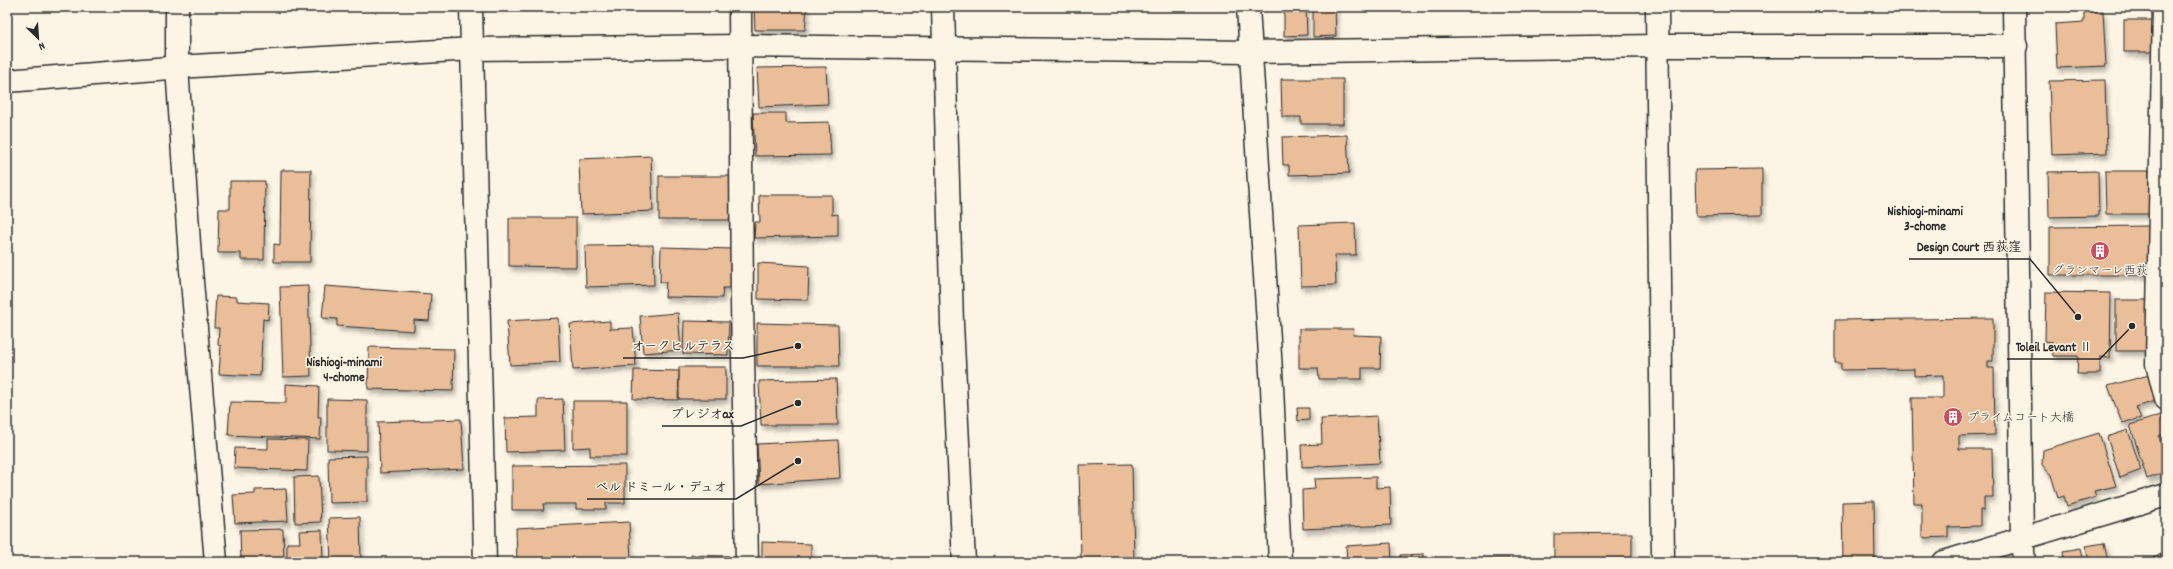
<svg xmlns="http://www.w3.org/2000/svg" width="2173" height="569" font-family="Dekko,'Klee One',sans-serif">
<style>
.building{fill:#ebbe9a;stroke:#2b2b2b;filter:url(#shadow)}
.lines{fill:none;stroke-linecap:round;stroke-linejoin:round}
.minor-casing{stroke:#2b2b2b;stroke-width:25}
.tertiary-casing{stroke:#2b2b2b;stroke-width:25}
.minor{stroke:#fcf5e5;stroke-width:22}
.tertiary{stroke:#fcf5e5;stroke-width:22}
.labels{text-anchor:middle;stroke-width:3;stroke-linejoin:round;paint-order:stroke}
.poi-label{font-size:12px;fill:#2b2b2b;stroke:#fcf5e5}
.neighbourhood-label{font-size:13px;font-weight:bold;fill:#2b2b2b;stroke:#fcf5e5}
.leader{fill:none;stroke:#2b2b2b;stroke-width:1.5}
.callout-dot{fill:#2b2b2b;stroke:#fcf5e5;stroke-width:1.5}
.callout-label{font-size:13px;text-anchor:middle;font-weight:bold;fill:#2b2b2b;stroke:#fcf5e5;stroke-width:3;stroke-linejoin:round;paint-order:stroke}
</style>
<defs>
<filter id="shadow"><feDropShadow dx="2.5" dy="4.5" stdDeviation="2" flood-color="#0004"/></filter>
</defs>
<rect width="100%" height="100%" fill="#fcf5e5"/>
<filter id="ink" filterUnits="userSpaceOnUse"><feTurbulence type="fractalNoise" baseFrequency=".025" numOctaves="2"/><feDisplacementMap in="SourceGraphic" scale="8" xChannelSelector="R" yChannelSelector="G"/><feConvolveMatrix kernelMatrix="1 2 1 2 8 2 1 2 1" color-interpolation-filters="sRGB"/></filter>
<g filter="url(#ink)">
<g class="building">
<path d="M754,7h53l-2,23h-50z"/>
<path d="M1284,7h22l1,28 -23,1z"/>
<path d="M1313,7h22l1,29 -23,1z"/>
<path d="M2103,11l3,55 -49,2 -2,-44 29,-2v-10z"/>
<rect x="2124" y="20" width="29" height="32"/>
<path d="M826,67l2,37 -69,3 -2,-39z"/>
<path d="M1281,79h62v45h-42v-7h-19z"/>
<path d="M2105,80l2,73 -55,2 -3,-74z"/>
<path d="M753,113h33v10l43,-1 2,33 -76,1z"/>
<path d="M1347,135l2,38 -60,2v-10h-6l-1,-28z"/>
<path d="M651,156l2,55 -72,3 -2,-55z"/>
<path d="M1762,169v46l-66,1 -1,-46z"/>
<path d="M281,170h30l-1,92h-36v-18l6,1z"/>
<path d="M2098,171l1,45 -50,1 -1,-45z"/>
<path d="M2105,171h44v43h-43z"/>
<rect x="659" y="176" width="75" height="44"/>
<path d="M230,181h35l-1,79h-23v-7h-23l1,-44h11z"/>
<path d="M759,195h73v20l6,-1v22l-84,2 1,-16h5z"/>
<path d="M509,218h67v49l-67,-1z"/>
<path d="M1355,223l1,32h-21l1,30 -35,1 -2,-61z"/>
<path d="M2149,226v49h-99v-48z"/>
<path d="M653,245l1,40 -68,2 -1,-41z"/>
<path d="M661,247l73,2 -1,39h-10l-1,10 -57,-1 1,-15h-6z"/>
<path d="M758,263l51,3 -1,34 -50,-1z"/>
<path d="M308,286l3,90 -28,1 -3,-90z"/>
<path d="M325,286l106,8 -2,27 -15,-1v11l-77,-5v-7l-15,-1z"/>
<path d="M2046,292l65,1 -1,65 -10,-1v17h-23l1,-18h-25l-1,-14 -7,-1z"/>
<path d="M216,296l21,1v4l32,2 -1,17 -5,-1 -3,57 -41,-2 2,-28 -3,-1 1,-17h-5z"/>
<rect x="2116" y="300" width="33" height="51"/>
<path d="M678,313l3,37 -38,3 -3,-37z"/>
<path d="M558,318l2,44 -50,3 -3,-44z"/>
<path d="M1993,318v43h-5v7h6l1,67 -36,1v13h33l1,48h-9v13h-4v16l-32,1v10l-26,1v-35h-8l-2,-105h31v-23l-29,1v-7l-73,1v-7h-6v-43z"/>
<path d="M610,321v8l23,-1 3,38 -63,4 -3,-46z"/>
<path d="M684,321l45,1 -1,33 -45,-1z"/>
<path d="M757,323l81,2 1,41h-82z"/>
<path d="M1299,329h55l-1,6 28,1 -1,32h-18v11h-43l-1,-11h-19z"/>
<path d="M369,347l85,2 -1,42 -85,-2z"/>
<rect x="679" y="367" width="47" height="32"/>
<path d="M634,370l45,1 -1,29 -45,-1z"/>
<path d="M2149,375l10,25 -23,7 5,11 -19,5 -14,-37z"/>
<path d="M836,379l2,46h-77l-2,-44z"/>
<path d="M286,384l33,2 -1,31h3l-1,22 -92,-4 2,-33 56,1z"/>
<path d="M327,399l40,1v51l-40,-1z"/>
<path d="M563,399l2,51 -59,2 -1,-34 33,-1v-17z"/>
<path d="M573,401h54v55h-37v-9l-17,1z"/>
<path d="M1297,408h12v12l-11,1z"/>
<path d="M2161,415l5,19 -7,2 3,12 4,-1v25l-19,7 -17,-54z"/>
<path d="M1377,416l3,47 -78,4 -1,-22 21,-1 -1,-25z"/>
<path d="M461,419l3,50 -84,4 -2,-51z"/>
<path d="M2128,430l13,40 -21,8 -13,-41z"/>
<path d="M2099,433l17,53 -22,5 2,6 -29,9 -3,-10 -6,2 -7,-23 -9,-10 1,-15z"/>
<path d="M268,439l40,1 -1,31 -73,-3 1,-20 33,1z"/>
<path d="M838,440l2,38 -81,6 -2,-40z"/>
<path d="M367,456v46l-38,1 -1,-46z"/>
<path d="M1132,464l2,98h-53l-2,-97z"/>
<path d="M625,465v38h-19v6h-30v-5h-33l1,6h-32v-44z"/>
<path d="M319,476l2,46 -26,1 -1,-46z"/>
<path d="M1376,477v11l14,-1 1,38 -88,4 -1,-39 13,-1 -1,-10z"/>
<path d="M286,489l2,32 -53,2 -2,-28 22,-1v-4z"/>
<path d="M1874,501l1,61h-32l-1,-60z"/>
<path d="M360,517l1,45h-30l-2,-44z"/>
<path d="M629,522l2,37 -114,3 -1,-34z"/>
<path d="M283,529l1,33h-43l-1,-32z"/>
<path d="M322,530l1,32h-36v-19h13l-1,-12z"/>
<path d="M1632,533v29h-78v-28z"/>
<path d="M762,542l49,2v18h-49z"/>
<path d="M1391,543l1,19h-45l-1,-16z"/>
<path d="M2104,543l4,19h-19l-3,-16z"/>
<path d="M2081,548l3,14h-20l-1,-11z"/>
<path d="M2166,551v11h-19z"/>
<path d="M1424,554v8h-24v-7z"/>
<path d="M691,555l38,1v6h-38z"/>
<path d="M1509,558v4h-65v-3z"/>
</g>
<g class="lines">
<g class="minor-casing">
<g id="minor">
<path d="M177,7v60l13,191 26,304"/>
<path d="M471,7l14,555"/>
<path d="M740,7l2,297 5,258"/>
<path d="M943,7l9,317 12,238"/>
<path d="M1657,7l6,555"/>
<path d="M2014,7l8,532 2,23"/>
<path d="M2164,7l-7,357 9,35"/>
<path d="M7,81l187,-15 278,-17 269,-3 509,6 408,-6h358"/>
</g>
</g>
<g class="tertiary-casing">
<g id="tertiary">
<path d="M1248,7l24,380 8,175"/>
<path d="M1944,562l222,-67"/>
</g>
</g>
<use href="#minor" class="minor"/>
<use href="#tertiary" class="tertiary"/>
</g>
</g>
<defs>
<g id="building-disc" transform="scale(1)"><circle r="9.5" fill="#d1495b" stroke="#fcf5e5"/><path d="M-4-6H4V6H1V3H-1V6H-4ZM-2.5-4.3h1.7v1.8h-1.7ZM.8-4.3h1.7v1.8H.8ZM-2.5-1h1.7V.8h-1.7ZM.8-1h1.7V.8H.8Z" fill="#fff"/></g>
</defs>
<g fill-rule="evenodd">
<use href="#building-disc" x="2100" y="251"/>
<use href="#building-disc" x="1953" y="417"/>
</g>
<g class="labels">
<g class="poi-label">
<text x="2100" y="274">グランマーレ西荻</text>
<text x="1967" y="421" text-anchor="start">プライムコート大橋</text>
</g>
<g class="neighbourhood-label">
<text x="1925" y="215">Nishiogi-minami<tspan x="1925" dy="15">3-chome</tspan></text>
<text x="344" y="366">Nishiogi-minami<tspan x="344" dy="15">4-chome</tspan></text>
</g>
</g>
<path class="leader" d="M2078 317L2030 259H1909M798 346L743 358H623M2132 326L2100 359H2007M798 403L741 426H662M798 461L736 499H587"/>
<g class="callout-dot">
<circle cx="2078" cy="317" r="4"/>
<circle cx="798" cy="346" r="4"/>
<circle cx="2132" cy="326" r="4"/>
<circle cx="798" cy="403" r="4"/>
<circle cx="798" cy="461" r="4"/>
</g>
<g class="callout-label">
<text x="1969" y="251">Design Court 西荻窪</text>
<text x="683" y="350">オークヒルテラス</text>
<text x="2054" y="351">Toleil Levant Ⅱ</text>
<text x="702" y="418">プレジオax</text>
<text x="661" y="491">ベル ドミール・デュオ</text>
</g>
<rect width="2173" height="569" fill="none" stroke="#fcf5e5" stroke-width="24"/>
<rect x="12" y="12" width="2149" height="545" fill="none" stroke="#2b2b2b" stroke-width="1.5" filter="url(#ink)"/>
<g transform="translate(38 38) rotate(155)" stroke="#fcf5e5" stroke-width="3" paint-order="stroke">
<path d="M0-3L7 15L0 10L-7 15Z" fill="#2b2b2b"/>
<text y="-6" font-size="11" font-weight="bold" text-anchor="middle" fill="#2b2b2b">N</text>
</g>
</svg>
